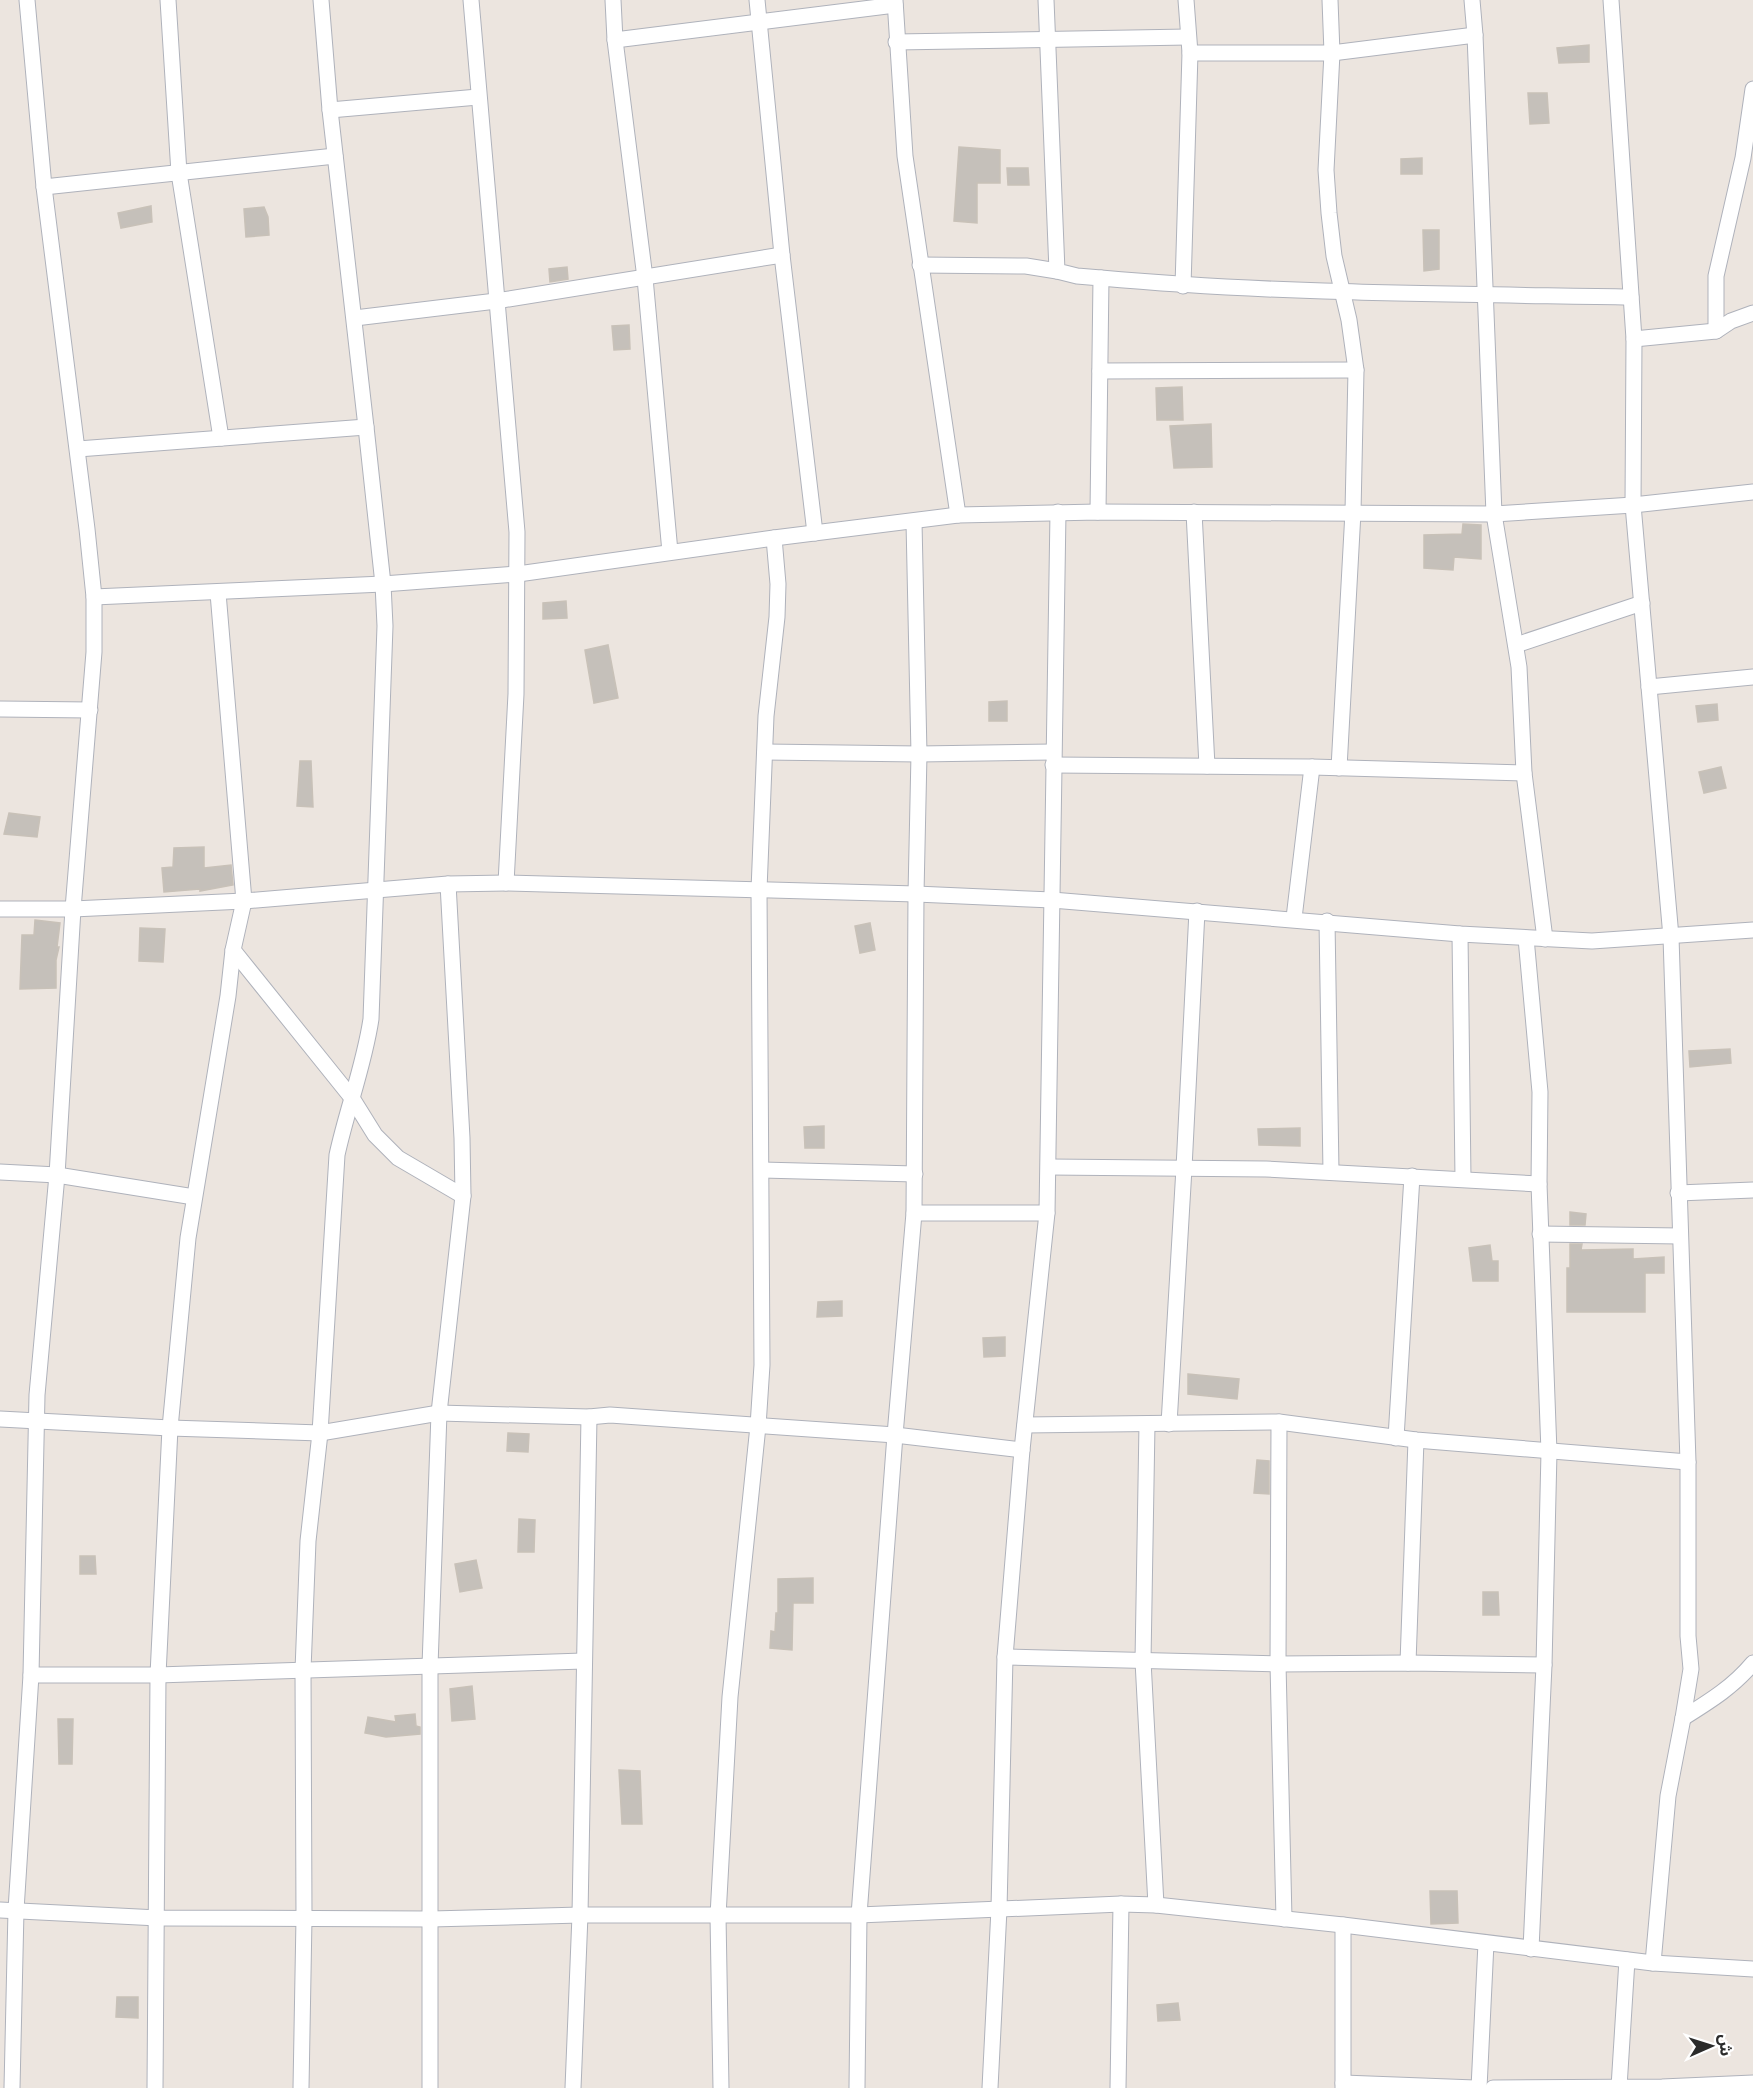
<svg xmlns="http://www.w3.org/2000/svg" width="1753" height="2088" font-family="Mulish,'Noto Sans Arabic',sans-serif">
	<rect width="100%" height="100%" fill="#ece5df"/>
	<!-- building -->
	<g fill="#c5c0ba" stroke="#c8c1b8" stroke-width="1.5">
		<path d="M1589,45V62L1559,63L1557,48Z"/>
		<path d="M1528,93H1547L1549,123L1530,124Z"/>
		<path d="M959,147L1000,150V183H977V223L954,221Z"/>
		<path d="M1422,158V174H1401V159Z"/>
		<path d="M1007,168H1028L1029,185H1008Z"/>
		<path d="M151,206L152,222L121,228L118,213Z"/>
		<path d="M264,207L268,217L269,235L246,237L244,209Z"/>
		<path d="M1423,230H1439V269L1424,271Z"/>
		<path d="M567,267L568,279L550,282L549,269Z"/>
		<path d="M629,325L630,349L614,350L612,326Z"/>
		<path d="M1182,387L1183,420H1157L1156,388Z"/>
		<path d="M1211,424L1212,467L1174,468L1170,426Z"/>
		<path d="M1463,524L1481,525V559L1454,557L1453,570L1424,568V535L1462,534Z"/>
		<path d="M566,601L567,618L543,619V603Z"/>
		<path d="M608,645L618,698L594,703L585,650Z"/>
		<path d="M1007,701V721H989V702Z"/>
		<path d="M1717,704L1718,720L1698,722L1696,706Z"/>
		<path d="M300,761H311L313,807L297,806Z"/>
		<path d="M1721,767L1726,788L1704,793L1699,772Z"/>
		<path d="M9,813L40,817L37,837L4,834Z"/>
		<path d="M204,847V868L231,865L233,885L200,891V889L164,892L162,868L173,867L174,848Z"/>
		<path d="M35,920L60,923L57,947H59L56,960V988L20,989L22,935H34Z"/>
		<path d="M870,923L875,950L860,953L855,926Z"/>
		<path d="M140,928L165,929L163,962L139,961Z"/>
		<path d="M1730,1049L1731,1063L1690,1067L1689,1051Z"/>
		<path d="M824,1126V1148H805L804,1127Z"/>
		<path d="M1300,1128V1146L1259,1145L1258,1129Z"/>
		<path d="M1570,1212L1586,1214L1585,1225H1570Z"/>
		<path d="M1570,1244H1582L1581,1250L1633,1249V1259L1664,1257V1273H1645V1312H1567V1268H1570Z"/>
		<path d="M1490,1245L1492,1261H1498V1281H1473L1469,1248Z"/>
		<path d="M842,1301V1316L817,1317L818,1302Z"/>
		<path d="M1005,1337V1356L984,1357L983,1338Z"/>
		<path d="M1188,1374L1239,1379L1237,1399L1188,1394Z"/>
		<path d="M508,1433L529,1434L528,1452L507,1451Z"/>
		<path d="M1257,1460L1269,1461V1494L1254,1493Z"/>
		<path d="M519,1519L535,1520L534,1552H518Z"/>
		<path d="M80,1556H95L96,1574H80Z"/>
		<path d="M476,1560L482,1588L460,1592L455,1564Z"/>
		<path d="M813,1578V1603H793L792,1650L770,1648L771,1631L775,1632L776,1613H778V1579Z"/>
		<path d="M1483,1592H1498L1499,1615H1483Z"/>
		<path d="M472,1686L475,1719L452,1721L450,1689Z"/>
		<path d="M415,1714L416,1726L420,1727V1734L386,1737L365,1733L368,1717L396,1722L395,1716Z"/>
		<path d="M58,1719H73L72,1764H59Z"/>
		<path d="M619,1770L640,1771L642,1824H622Z"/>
		<path d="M1430,1891H1457L1458,1923L1431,1924Z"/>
		<path d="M117,1997H138V2018L116,2017Z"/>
		<path d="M1178,2003L1180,2020L1158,2021L1157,2005Z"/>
	</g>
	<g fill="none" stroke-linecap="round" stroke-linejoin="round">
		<defs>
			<g id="street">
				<path d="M168,0L179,173L221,438"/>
				<path d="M471,0L517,532L516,694L506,883"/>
				<path d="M613,0L615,40L645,278L670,552"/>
				<path d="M757,0L782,255L815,533"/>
				<path d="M895,0L905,156L958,515"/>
				<path d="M1046,0L1057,271L1077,276L1101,278L1098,512"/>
				<path d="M1330,0L1332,53L1326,170L1329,213L1334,256L1349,320L1356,370L1353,512L1339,768"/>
				<path d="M1472,0L1475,35L1494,514L1519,667L1524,773L1545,939"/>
				<path d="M1611,0L1634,339L1633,505L1671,937L1688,1462V1636L1691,1669L1683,1718L1668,1796L1653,1963"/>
				<path d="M615,40L895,5"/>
				<path d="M896,42L1188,37"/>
				<path d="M1190,53H1332L1475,35"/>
				<path d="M330,110L478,97"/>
				<path d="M44,187L335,156"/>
				<path d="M920,265L1026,266L1057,271"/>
				<path d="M1101,278C1277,294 1454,294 1631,297"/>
				<path d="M1183,286L1190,53L1186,0"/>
				<path d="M355,318L496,301L782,255"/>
				<path d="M1716,331V276L1743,158L1753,89"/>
				<path d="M1634,339L1716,331L1731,321L1753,313"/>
				<path d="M1100,371L1356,370"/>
				<path d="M78,449L366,427"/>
				<path d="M1194,512L1207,766"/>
				<path d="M94,597L383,584L518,574L774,538L958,515L1098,512L1494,514L1633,505L1753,492"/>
				<path d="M1516,645L1642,603"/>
				<path d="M1649,687L1753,677"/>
				<path d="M0,709L90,710"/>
				<path d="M765,752L919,754L1053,752"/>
				<path d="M1053,765L1312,767L1524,773"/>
				<path d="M0,909H73L244,901L448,884L506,883L916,894L1052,900L1460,934L1592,941L1753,930"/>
				<path d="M1294,918L1312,767"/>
				<path d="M1327,921L1331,1172"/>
				<path d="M1460,934L1463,1179"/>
				<path d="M1526,938L1540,1092L1539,1184L1549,1452L1544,1665L1531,1949"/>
				<path d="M233,950L352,1098L375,1135L398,1158L463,1196"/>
				<path d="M1049,1167L1266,1169L1539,1184"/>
				<path d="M762,1170L915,1174"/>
				<path d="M0,1172L57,1175L194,1197"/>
				<path d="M1678,1193L1753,1190"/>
				<path d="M914,1213H1047"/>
				<path d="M1540,1234L1680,1236"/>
				<path d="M0,1419L170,1428L320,1433L439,1413L589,1417L610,1415L895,1435L1022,1450"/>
				<path d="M1279,1422L1278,1664L1284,1919"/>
				<path d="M1147,1424L1143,1661L1156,1905"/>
				<path d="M1169,1424L1184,1168L1197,911"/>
				<path d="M1025,1425L1279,1422L1416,1440L1688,1462"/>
				<path d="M1396,1438L1412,1176"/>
				<path d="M1005,1657L1278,1664L1408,1663L1544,1665"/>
				<path d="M1408,1663L1416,1440"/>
				<path d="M31,1675H158L583,1661"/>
				<path d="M1683,1718C1710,1701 1733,1687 1753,1663"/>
				<path d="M0,1910L158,1918L431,1919L580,1915H859L1121,1904L1156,1905L1343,1925L1653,1963L1753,1969"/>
				<path d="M1343,2083L1475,2088"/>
				<path d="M1619,2087L1627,1960"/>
				<path d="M12,2088L16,1910L31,1675L37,1395L57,1175L73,909L94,652V597L87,529L44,187L27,0"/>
				<path d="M155,2088L158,1675L170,1428L188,1238L228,996L233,950L244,901L218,593"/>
				<path d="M301,2088L304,1918L303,1670L308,1541L320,1433L337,1155C347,1109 364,1066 371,1019L385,626L383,584L366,427L330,110L321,0"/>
				<path d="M430,2088V1666L439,1413L463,1196L462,1138L448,884"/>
				<path d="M573,2088L580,1915L589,1417"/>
				<path d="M721,2088L718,1916L730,1697L758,1426L762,1365L759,890L766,716L777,617L778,584L774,538"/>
				<path d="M857,2088L859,1915L895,1435L914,1213L916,894L919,754L914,522"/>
				<path d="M990,2088L999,1909L1005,1657L1022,1450L1047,1213L1058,512"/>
				<path d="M1118,2088L1121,1904"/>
				<path d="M1343,2088V1925"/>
				<path d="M1479,2088L1486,1943"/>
				<path d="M1493,2088L1662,2087L1753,2083"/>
			</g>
		</defs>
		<!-- street casing -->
		<use href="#street" stroke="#afb2bb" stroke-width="17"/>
		<!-- street -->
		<use href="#street" stroke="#fff" stroke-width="15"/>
	</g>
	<!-- north arrow -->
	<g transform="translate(1711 2046) rotate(87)" stroke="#ffffff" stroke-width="4.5" paint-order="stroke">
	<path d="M0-4.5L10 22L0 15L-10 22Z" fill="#2b2b2b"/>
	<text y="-9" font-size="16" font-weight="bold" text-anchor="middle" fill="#2b2b2b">ش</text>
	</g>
</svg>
